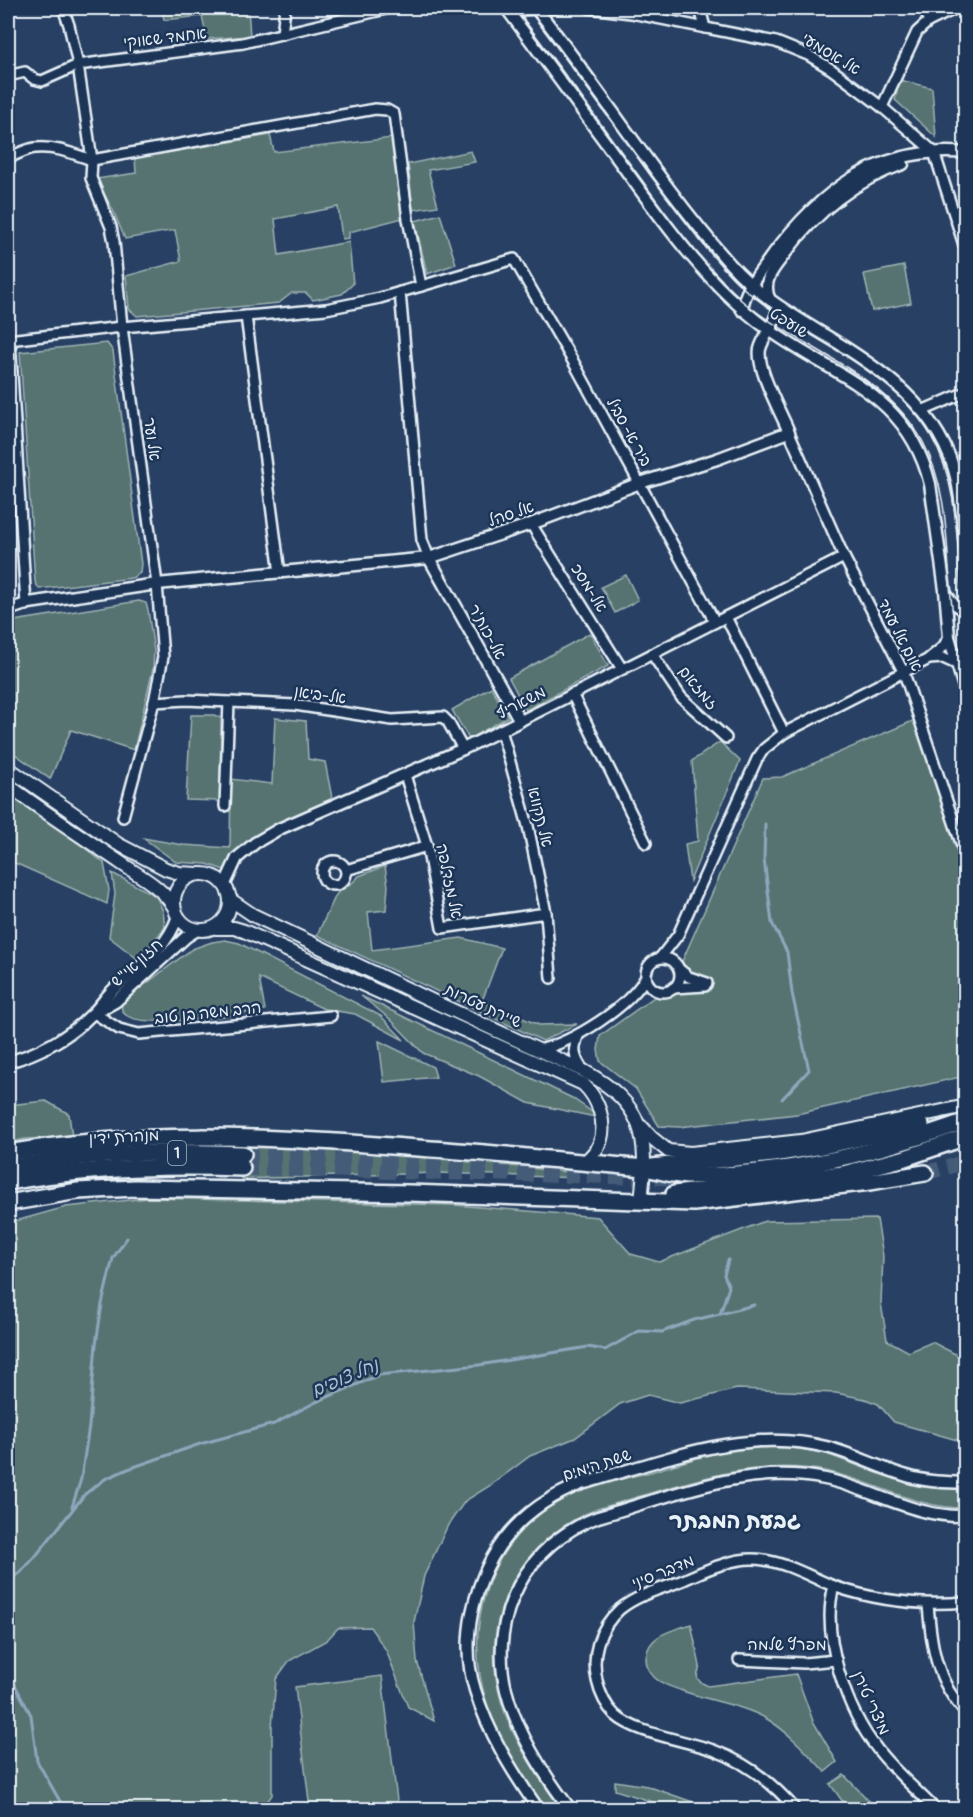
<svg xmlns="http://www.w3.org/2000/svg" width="973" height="1817" font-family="Pangolin,'Playpen Sans Hebrew',sans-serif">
	<rect width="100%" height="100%" fill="#284063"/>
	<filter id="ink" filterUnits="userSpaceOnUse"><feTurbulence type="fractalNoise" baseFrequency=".0167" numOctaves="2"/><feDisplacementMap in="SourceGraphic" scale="12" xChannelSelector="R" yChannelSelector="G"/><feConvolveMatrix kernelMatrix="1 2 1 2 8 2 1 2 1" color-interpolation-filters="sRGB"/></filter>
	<g filter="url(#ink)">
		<!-- green -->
		<g fill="#567371" stroke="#9fb2b4" stroke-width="1.5">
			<path d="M162,8H248L250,36L207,39L202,16L164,20Z"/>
			<path d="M900,80L932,88L936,137L895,100Z"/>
			<path d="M270,135L274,152L392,138L403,218L349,232V238L342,239L338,207L275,219L279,255L349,242L353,284L342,294L313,300L306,293H292L279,303L137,316L129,309L126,276L181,261L175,230L125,239L113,210L96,179L136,173L135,158Z"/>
			<path d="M471,151L475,162L428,170L438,206L413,210L408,164Z"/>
			<path d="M440,214L456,264L427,274L415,221Z"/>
			<path d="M904,266L911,303L872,311L864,274Z"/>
			<path d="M107,343L113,351L141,564L140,573L132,578L39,589L35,582L20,352Z"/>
			<path d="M626,575L638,600L615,613L601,587Z"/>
			<path d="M139,601L146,603L148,610L154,651L153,669L134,750L71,730L50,779L8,749V622Z"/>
			<path d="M590,633L608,666L526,710L509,678Z"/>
			<path d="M491,687L508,717L469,739L452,710Z"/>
			<path d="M191,715H214L221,718L220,801L186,800Z"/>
			<path d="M275,718L306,721L308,759L325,762L333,803L250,843L224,870L207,864L176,862L143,838L183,845L230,848L231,779L272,784Z"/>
			<path d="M915,720L965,875V1076L797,1114L679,1127L659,1126L636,1089L600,1061L598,1050L600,1036L672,984L763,778L782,777Z"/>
			<path d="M720,742L740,761L690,881L685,844L698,841L692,761Z"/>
			<path d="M8,788L104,863L109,890L107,904L8,860Z"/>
			<path d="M385,866L388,886L386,910L368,912L372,950L461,938L502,948L482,1001L539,1025L577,1024L543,1041L317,935L336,895L343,887L349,886L359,876Z"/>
			<path d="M112,873L156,896L163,911L165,927L139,960L109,937L115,894Z"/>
			<path d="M225,940L239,943L381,1016L404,1040L355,1014L324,1009L259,978L265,1010C239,1014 145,1030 126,1015C121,1012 121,1007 122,1002L192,949L212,942Z"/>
			<path d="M361,996L572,1098L592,1112L595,1117L528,1103L479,1076L423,1053L390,1019Z"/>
			<path d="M379,1041L433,1067L436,1077L384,1082Z"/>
			<path d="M46,1101L69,1114L72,1137L25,1139L8,1143V1105Z"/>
			<path d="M246,1145C357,1150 468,1161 578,1173V1178L437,1173L242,1179Z"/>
			<path d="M148,1198L455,1205L598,1217L631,1254L659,1262L765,1221L877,1219L883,1256L881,1303L887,1340L909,1352L932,1342L965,1359V1440H957L894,1422L878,1404L865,1399L836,1393L737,1389L680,1403L648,1395L620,1404L575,1438L530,1456L491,1485L465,1501L448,1525L424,1576L414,1622L417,1661L434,1721L408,1707L386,1650L370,1627L338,1628L327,1640L289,1661L276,1679L272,1727V1795L262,1809H8V1223L66,1207Z"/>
			<path d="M766,1447L795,1448L827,1454L885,1476L923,1487L965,1490V1508C913,1508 877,1482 829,1472C750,1455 672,1488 597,1509C521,1538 480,1614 499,1693C509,1735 536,1774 561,1809H547C497,1744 460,1674 486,1591C497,1556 520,1526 551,1506C581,1487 620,1480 654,1471C678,1464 701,1456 725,1451C738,1449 752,1448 766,1447Z"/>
			<path d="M691,1624L700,1666L697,1677L700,1682L708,1686L796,1674L813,1721L837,1762L825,1772C807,1753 790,1733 767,1719C741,1704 708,1701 680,1690C671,1687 661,1684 655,1678C649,1673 646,1666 646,1658C647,1635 673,1630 691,1624Z"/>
			<path d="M382,1676L398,1809H310L295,1687Z"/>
			<path d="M844,1775L877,1809H848L830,1784Z"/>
			<path d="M615,1781L647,1786L713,1809H666L653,1802L615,1790Z"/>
		</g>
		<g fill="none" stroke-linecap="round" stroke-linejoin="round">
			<!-- stream -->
			<g stroke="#8fa7bd" stroke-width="3">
				<path d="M765,824L764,859L772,923L787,952L792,993L809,1070L782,1099"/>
				<path d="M720,1314L754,1305"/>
				<path d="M72,1507L81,1479L89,1426L96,1344L102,1304L113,1258L127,1238"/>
				<path d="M8,1581L20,1573L35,1557L85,1494L105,1479L128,1469L200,1444L274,1424L316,1402L379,1375L479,1365L588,1347L605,1350L639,1331L662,1332L694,1320L720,1314L729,1287L724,1275L728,1260"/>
				<path d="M8,1672L31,1715L37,1761L65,1810"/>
			</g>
			<!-- trunk-tunnel -->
			<g stroke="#455b79" stroke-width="15" stroke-dasharray="15 8" stroke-linecap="butt">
				<path d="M921,1125L966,1113"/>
				<path d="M243,1154L351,1159L501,1160"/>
				<path d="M850,1162L897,1153"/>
				<path d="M242,1168L680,1178"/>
				<path d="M925,1173L966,1162"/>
			</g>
			<defs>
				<g id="minor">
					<path d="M63,8L69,25L78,65L92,160L91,178L111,227L114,242L122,327L157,584L163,657L154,702L123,817"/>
					<path d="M511,8L521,10L555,8"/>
					<path d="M589,8L631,13L776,42L808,55L831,69L882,107L934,152L966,251"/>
					<path d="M700,8L705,28"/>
					<path d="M927,8L928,22"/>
					<path d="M282,34L285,8"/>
					<path d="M8,76L25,72L34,79L42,81L78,65L243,43L390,8H402"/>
					<path d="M882,107L917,32L928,22L957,8"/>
					<path d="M8,158C16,155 26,149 35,148C55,146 74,154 92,160L375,109L387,110L394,114L408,219L421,286"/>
					<path d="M400,292L422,540L429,558"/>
					<path d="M246,316L280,573"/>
					<path d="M8,340L122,327L326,309L380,298L514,259L574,363L715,622"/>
					<path d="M10,340L26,605"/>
					<path d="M922,411L966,392"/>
					<path d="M789,432L844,557L904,673L966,858"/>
					<path d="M531,524L622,669"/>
					<path d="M946,593L953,603L966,612"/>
					<path d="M726,617L784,733"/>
					<path d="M652,654L681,697L726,738"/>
					<path d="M929,659L943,658L956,664"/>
					<path d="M572,694L646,843"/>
					<path d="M154,702L186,700L295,705L392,720L443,717L448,722L463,749"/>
					<path d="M520,721L844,557"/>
					<path d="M501,730L528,826L546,913L551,978"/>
					<path d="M405,775L427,846L442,928L546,913"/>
					<path d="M225,806L229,702"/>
					<circle cx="334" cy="873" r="12"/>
					<path d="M346,870L427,846"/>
					<path d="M660,958L678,935L757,759L764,749L784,733L927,660L943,647L949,637"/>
					<circle cx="663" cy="975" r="17"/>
					<path d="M679,969L689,977L707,983"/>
					<path d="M673,988L705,986"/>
					<path d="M94,1013L119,1029L139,1034L331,1016"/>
					<path d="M579,1034C572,1049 574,1057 583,1070"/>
					<path d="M539,1050C573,1042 628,1008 646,977"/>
					<path d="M834,1586C820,1636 847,1711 878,1750C895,1772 917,1790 936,1810"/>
					<path d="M928,1604C931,1645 936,1682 966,1713"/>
					<path d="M739,1660L804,1663L836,1660"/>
					<path d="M796,1810C773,1783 746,1762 713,1750C685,1740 636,1734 615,1715C597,1697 591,1666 598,1643C602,1630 610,1618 620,1609C637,1595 661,1589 681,1581C695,1575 709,1568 724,1564C736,1560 751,1558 764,1560C790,1564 812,1578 836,1587C878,1601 922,1606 966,1602"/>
				</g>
				<g id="tertiary">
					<path d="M506,8C545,60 583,112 622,165C664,223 707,284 765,327C833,377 907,391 930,484L945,590L949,637L966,694"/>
					<path d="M536,8C602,92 659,183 730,264C756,293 787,312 820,332C879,367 941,408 957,481C962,504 963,529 966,553"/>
					<path d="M770,300C761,282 773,269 784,255C815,213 853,181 903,164"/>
					<path d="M742,310C744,290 759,274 770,258C820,191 877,145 966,153"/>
					<path d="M8,610L29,603L157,584L429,558L531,524L640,483L717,459L789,432C781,413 756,368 760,349C764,334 777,323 778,307"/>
					<path d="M225,884L237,858L255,843L279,829L463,749L520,721L429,558"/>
					<path d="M97,1012L115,1002L186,937L197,930"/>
					<path d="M8,1062C37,1054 70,1037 91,1015C100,1007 106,996 115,988C140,966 167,949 178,916"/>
					<path d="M539,1810C513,1773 488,1733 475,1690C467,1665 467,1638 472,1613C485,1550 521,1507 581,1484C660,1462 744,1426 826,1447C854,1454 879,1468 907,1476C926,1482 946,1482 966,1483"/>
					<path d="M571,1810C544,1775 517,1733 506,1690C488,1616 527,1543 598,1517C672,1496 747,1463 825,1479C873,1489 914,1518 966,1516"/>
				</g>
				<g id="secondary">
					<path d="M8,768L118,844L166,869L179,873L198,874"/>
					<path d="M8,785C44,812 81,836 118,861C139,876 160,885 174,907"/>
					<circle cx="202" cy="902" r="28"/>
					<path d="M231,900L253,915L441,1005L584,1071C644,1104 649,1136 641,1200"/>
					<path d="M216,928H234L244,931L583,1084C598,1098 608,1124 599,1145C596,1152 589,1158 584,1163"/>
					<path d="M642,1127L652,1138L668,1151L691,1153L801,1141L966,1106"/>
				</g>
				<g id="trunk">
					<path d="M8,1153C135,1130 262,1136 391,1146C429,1149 468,1151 507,1155C552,1160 598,1163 643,1168C661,1170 676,1177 695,1176C789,1174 877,1153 966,1121"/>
					<path d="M652,1167L773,1154L828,1145L921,1125"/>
					<path d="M8,1168C84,1153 164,1150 243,1154"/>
					<path d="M8,1182C84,1168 164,1165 242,1168"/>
					<path d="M674,1194L843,1174L902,1159L966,1137"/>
					<path d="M8,1203L78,1191L135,1188L409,1193L694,1203L870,1182L925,1173"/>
				</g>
			</defs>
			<!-- minor casing -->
			<use href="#minor" stroke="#e8f1f8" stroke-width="14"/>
			<!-- tertiary casing -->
			<use href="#tertiary" stroke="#e8f1f8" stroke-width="15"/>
			<!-- secondary casing -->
			<use href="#secondary" stroke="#e8f1f8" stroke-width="16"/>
			<!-- trunk casing -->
			<use href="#trunk" stroke="#e8f1f8" stroke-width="20"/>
			<!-- minor -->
			<use href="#minor" stroke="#1d3557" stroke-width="9"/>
			<!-- tertiary -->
			<use href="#tertiary" stroke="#1d3557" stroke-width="10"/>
			<!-- secondary -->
			<use href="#secondary" stroke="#1d3557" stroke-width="12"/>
			<!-- trunk -->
			<use href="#trunk" stroke="#1d3557" stroke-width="15"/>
			<!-- tram -->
			<g stroke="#e8f1f8" stroke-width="1.5">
				<path d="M515,8C558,64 599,122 641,179C668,216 699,261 732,292C791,347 883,368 923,442C954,500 944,567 955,629C957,644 961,658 966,673"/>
				<path d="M527,8C570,63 610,120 651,176C677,210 709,256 740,285C800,340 889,362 931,436C965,495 954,566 966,631"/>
			</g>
		</g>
	</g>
	<g text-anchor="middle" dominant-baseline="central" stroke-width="5" stroke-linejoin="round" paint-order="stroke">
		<!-- shield labels -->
		<rect fill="#1d3557" stroke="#abb9c8" stroke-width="1.5" x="168" y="1141" width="18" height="24" rx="4.5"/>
		<g font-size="15" font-weight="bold" fill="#e8f1f8">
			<text x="177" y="1153">1</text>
		</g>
		<!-- street labels -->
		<g font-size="16" fill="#e8f1f8" stroke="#1d3557">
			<text transform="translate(165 38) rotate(-7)">אחמד שאוקי</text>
			<text transform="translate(831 54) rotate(31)">אל אסמעי</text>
			<text transform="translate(789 323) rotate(32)">שועפט</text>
			<text transform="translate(629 432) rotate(61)">ביר א- סביל</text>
			<text transform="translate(152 439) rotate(82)">אל וער</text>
			<text transform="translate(511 514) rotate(-19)">אל סהל</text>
			<text transform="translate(589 588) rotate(58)">אל-מסכ</text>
			<text transform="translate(487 632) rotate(61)">אל-כות'ר</text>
			<text transform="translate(900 635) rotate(63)">אום אל עמד</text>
			<text transform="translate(698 688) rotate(50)">זמזאם</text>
			<text transform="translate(320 695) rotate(8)">אל-ביאן</text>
			<text transform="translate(521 703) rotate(-27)">משאריף</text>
			<text transform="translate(540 817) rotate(76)">אל תקווא</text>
			<text transform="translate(449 881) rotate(78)">אל מזדלפה</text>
			<text transform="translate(137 963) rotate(-42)">חזון אי"ש</text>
			<text transform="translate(483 1006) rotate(25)">שיירת עטרות</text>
			<text transform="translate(208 1013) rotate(-6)">הרב משה בן טוב</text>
			<text transform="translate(124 1137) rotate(-3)">מנהרת ידין</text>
			<text transform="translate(597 1465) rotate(-18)">ששת הימים</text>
			<text transform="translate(663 1572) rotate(-22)">מדבר סיני</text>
			<text x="787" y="1645">מפרץ שלמה</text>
			<text transform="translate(871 1703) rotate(65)">מיצרי טירן</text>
		</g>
		<!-- water labels -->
		<g font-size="18" font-style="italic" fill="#adc0d1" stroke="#1d3557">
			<text transform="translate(345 1378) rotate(-23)">נחל צופים</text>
		</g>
		<!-- district labels -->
		<g font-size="22" font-weight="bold" fill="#e8f1f8" stroke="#1d3557">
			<text x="735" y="1521">גבעת המבתר</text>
		</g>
	</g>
	<!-- margin -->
	<rect width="973" height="1817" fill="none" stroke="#1d3557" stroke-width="30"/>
	<rect x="15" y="15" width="943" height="1787" fill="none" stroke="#e8f1f8" stroke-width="2" filter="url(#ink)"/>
</svg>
